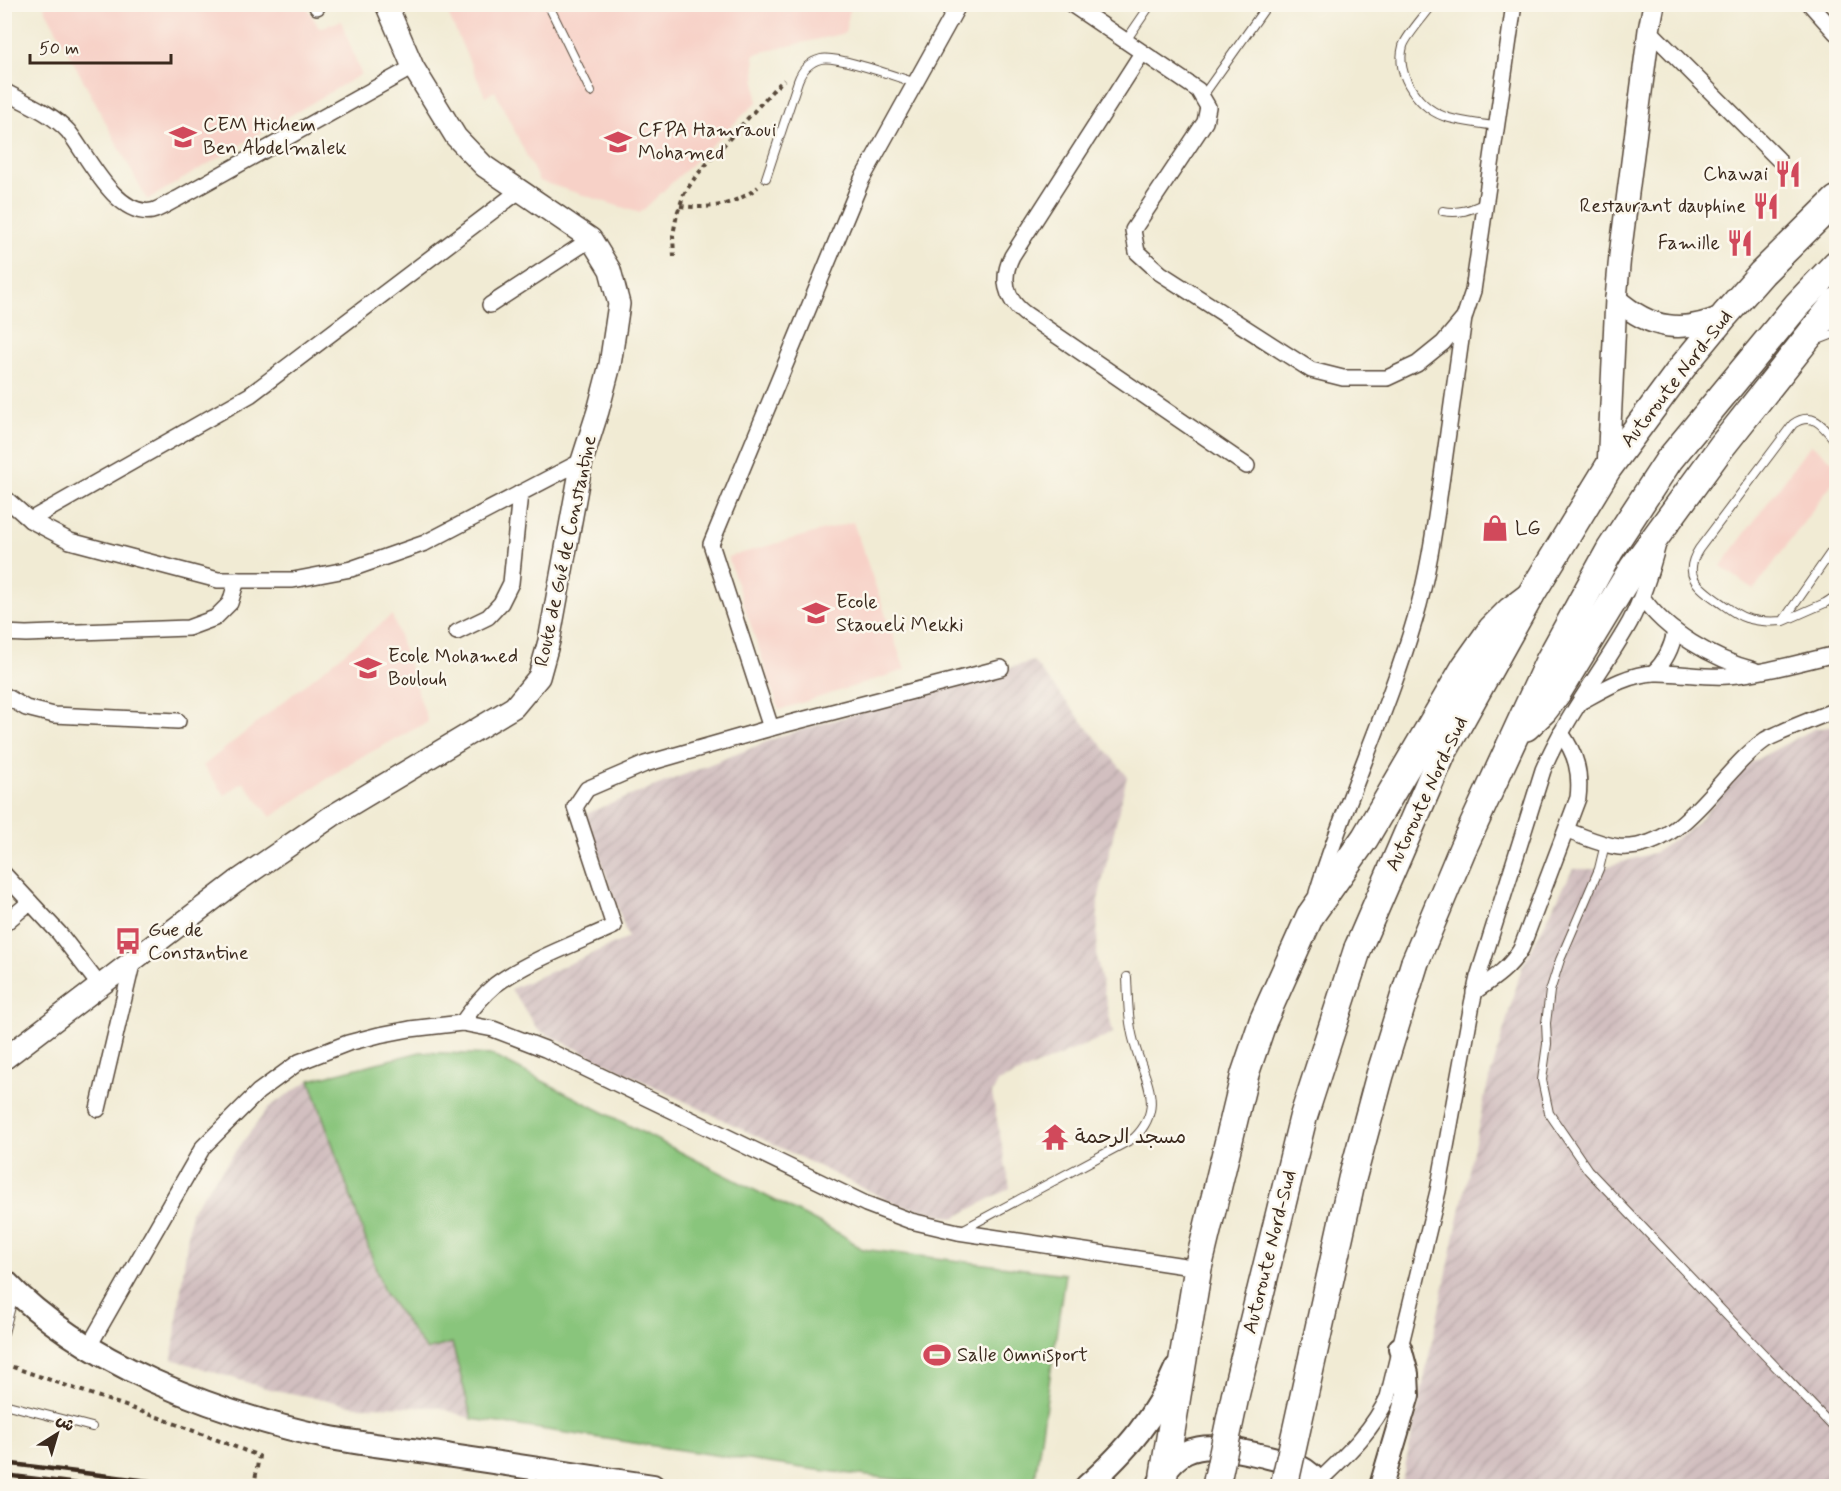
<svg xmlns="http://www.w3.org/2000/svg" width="1841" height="1491" font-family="Mynerve,'Playpen Sans Arabic',sans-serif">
	<defs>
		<pattern id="industrial-furrows" width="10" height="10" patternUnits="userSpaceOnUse" patternTransform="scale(1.5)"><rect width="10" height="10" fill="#d2bfc0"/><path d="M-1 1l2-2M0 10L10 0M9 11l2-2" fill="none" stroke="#b5a4a5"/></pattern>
	</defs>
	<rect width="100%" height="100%" fill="#fbf7ec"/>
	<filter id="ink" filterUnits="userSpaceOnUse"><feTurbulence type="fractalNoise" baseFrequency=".0167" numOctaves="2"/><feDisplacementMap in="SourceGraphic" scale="12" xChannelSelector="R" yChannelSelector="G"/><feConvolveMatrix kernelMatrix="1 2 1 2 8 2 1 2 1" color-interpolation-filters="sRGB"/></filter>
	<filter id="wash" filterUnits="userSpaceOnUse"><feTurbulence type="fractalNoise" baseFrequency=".008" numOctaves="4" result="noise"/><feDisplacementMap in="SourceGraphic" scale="24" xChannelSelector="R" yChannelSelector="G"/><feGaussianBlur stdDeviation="1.35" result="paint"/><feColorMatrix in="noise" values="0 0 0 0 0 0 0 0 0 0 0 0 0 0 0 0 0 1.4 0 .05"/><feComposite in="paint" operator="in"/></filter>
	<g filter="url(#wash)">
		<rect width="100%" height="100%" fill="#f1ebd4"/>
		<!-- built -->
		<g fill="#f7d1c7">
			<path d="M43,5H306L319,28L341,21L361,74L147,200Z"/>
			<path d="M444,5H851L845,33L754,54L757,102L640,213L539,181L495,91L485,96Z"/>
			<path d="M1811,444L1836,464V478L1754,590L1721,566Z"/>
			<path d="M853,522L905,670L779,710L728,557Z"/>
			<path d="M392,615L428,722L352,762L271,817L243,782L225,795L203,766Z"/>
		</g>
		<!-- industrial -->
		<g fill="url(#industrial-furrows)">
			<path d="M1033,661L1127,776L1098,900L1097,960L1113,1033L998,1082L992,1094L1010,1188L954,1218L896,1204L538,1030L511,989L628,938L585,814L784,735Z"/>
			<path d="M1836,726V1486H1401L1486,1091L1522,967L1573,869H1599L1656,852L1695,825L1748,764L1814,729Z"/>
			<path d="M310,1080L384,1292L452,1343L472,1419L438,1407L356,1406L265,1388L172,1359L191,1211L269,1107Z"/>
		</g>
		<!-- green -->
		<path fill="#89c57b" stroke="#62784c" stroke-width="1.5" d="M420,1052L492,1055L842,1235L862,1249L1065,1274L1034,1486H950L802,1468L472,1419L452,1343L426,1350L384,1292L310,1080Z"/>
	</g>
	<g filter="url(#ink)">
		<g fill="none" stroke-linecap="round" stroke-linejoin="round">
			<defs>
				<g id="lane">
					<path d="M548,4L591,92"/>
					<path d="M1433,4C1426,14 1406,36 1403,46C1395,76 1420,110 1449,118C1464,122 1480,124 1496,126"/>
					<path d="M1125,42L1151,4"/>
					<path d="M1202,97L1268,4"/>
					<path d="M766,178L798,81C802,70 809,62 821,59C837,55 897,77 916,83"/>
					<path d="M1443,211C1459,214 1470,210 1485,203"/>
					<path d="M1818,340L1836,333"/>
					<path d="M1836,442C1824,427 1813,410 1793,424L1699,549C1682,575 1697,586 1718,601C1727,607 1736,615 1746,618C1759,622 1770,622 1783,621L1836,545"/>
					<path d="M1784,621L1825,603L1836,596"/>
					<path d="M1605,844L1599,869L1560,960L1550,991L1546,1023L1547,1044L1542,1080L1549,1113L1588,1170L1836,1430"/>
					<path d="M962,1230L1134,1138C1167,1106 1143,1078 1134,1042C1128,1021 1128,999 1127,977"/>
					<path d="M4,1333L14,1295"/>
					<path d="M4,1404L92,1427"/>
				</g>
				<g id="street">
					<path d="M316,4L317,7"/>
					<path d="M1071,4L1198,90L1208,107L1205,122L1133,230L1137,252L1160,273L1311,370L1343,378H1387L1417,364L1443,343L1464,318L1473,291L1514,4"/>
					<path d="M1810,4L1836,33"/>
					<path d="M1649,30L1778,159"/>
					<path d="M1142,53L1012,256C1001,278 1005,298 1024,313L1247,466"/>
					<path d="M4,91C25,103 52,113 68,131C87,154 115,217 152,211C160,209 170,202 177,199L413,67"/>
					<path d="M490,305L591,239"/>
					<path d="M4,497L30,520L70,541L218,580H293L351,569L425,543L582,461"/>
					<path d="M30,520L250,395L519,191"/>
					<path d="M1642,597C1666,632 1713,659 1754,670"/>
					<path d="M457,632L488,617L501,603L511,583L520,493"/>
					<path d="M4,633L26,634L188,628L215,618L230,603L237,580"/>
					<path d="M1653,673C1666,661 1672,648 1675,631"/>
					<path d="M4,695L26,708L54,715L178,721"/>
					<path d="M1582,701C1604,689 1628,674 1654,673C1679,672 1703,678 1728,676C1764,673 1801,662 1836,654"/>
					<path d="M771,728L711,544L862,179L959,4"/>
					<path d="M1567,831C1583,836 1601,845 1619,847C1683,852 1718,773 1765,740C1770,737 1776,735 1782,732C1800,724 1818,717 1836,710"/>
					<path d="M4,874L59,933L100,986"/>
					<path d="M1317,893C1345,800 1388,712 1415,619C1429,572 1435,524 1442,476C1449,423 1457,371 1464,318"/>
					<path d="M4,924L30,902"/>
					<path d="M1474,992C1493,979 1509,969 1521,949L1578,798C1581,772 1576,754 1561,733"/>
					<path d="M462,1023C471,1010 482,996 495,985C527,961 577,943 614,926L575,807L587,789L645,764L771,728L1001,668"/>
					<path d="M98,1109L133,960"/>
					<path d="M89,1346L203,1147L258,1092L299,1062L348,1043L379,1035L410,1029L462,1023L493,1029L545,1049L866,1204L911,1221L958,1232L1198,1268"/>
					<path d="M1318,1482C1345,1456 1372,1432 1388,1397L1438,1191L1472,1004L1478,977L1543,770C1565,717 1602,672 1630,622C1643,597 1651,571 1658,544"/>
				</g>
				<g id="secondary">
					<path d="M1616,299C1651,330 1683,334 1725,315"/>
					<path d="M1608,468L1616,299L1620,255L1649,30L1654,4"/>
					<path d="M4,1059L236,882L332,816L514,707L539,677L549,641L582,461L598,411L610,365L619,304L610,270L591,239L484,166L456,137L413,67L386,4"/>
				</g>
				<g id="primary">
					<path d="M4,1280C84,1364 215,1413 326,1437C367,1445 410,1449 452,1456C519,1466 586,1476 653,1486"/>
					<path d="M1087,1486C1127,1450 1155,1418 1176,1368"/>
					<path d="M1158,1486C1178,1435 1218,1446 1260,1455C1284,1461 1307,1464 1320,1486"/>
					<path d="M1381,1486L1408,1395L1407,1374L1400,1348"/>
				</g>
				<g id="highway">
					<path d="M1526,727L1544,710L1557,693L1633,568L1722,446L1836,302"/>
					<path d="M1358,948L1442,754L1530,596L1608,468L1684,365L1725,315L1762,273L1836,200"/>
					<path d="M1415,962L1462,850L1549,661L1610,550L1669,460L1797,305L1836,264"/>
					<path d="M1164,1474L1198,1268L1245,1074L1263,1021L1310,916L1365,838L1465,667L1492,629L1510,611L1530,596"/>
				</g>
			</defs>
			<!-- lane casing -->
			<use href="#lane" stroke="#564739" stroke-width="10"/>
			<!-- street casing -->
			<use href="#street" stroke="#564739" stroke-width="18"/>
			<!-- secondary casing -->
			<use href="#secondary" stroke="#564739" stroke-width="24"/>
			<!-- primary casing -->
			<use href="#primary" stroke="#564739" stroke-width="26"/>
			<!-- highway casing -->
			<use href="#highway" stroke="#564739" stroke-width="30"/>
			<!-- path -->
			<g stroke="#564739" stroke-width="4" stroke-dasharray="4.5 4.5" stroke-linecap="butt">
				<path d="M680,206C709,209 734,206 758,187"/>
				<path d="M674,257L673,235L677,214L684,194L696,176L774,89L784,80"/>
				<path d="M4,1364L160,1418L259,1456L254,1486"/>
			</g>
			<!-- lane -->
			<use href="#lane" stroke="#fff" stroke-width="8"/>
			<!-- street -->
			<use href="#street" stroke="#fff" stroke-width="15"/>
			<!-- secondary -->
			<use href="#secondary" stroke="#fff" stroke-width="21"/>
			<!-- primary -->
			<use href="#primary" stroke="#fff" stroke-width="22"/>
			<!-- highway -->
			<use href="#highway" stroke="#fff" stroke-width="27"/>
			<!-- rail -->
			<g stroke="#3b2a1e" stroke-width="4.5">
				<path d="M4,1463L189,1486"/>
				<path d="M4,1475L95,1486"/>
			</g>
			<defs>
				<g id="highway-bridge">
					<path d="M1216,1486L1236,1392L1303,1118L1358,948"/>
					<path d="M1284,1486L1352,1179L1380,1075L1415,962"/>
				</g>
			</defs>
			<!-- highway-bridge casing -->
			<use href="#highway-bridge" stroke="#564739" stroke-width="30" stroke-linecap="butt"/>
			<!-- highway-bridge -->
			<use href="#highway-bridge" stroke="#fff" stroke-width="27"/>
		</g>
	</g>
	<!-- icons -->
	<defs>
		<symbol id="school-bare" viewBox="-9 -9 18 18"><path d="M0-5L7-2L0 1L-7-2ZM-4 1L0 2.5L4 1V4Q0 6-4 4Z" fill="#d1495b" stroke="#fbf7ec" stroke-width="2.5" paint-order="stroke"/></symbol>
		<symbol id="university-bare" viewBox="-9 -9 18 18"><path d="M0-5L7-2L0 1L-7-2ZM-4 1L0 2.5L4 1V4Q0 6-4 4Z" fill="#d1495b" stroke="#fbf7ec" stroke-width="2.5" paint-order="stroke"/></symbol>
		<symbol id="restaurant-bare" viewBox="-9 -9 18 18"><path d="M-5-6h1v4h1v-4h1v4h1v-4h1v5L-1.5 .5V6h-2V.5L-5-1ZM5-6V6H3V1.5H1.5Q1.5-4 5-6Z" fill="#d1495b" stroke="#fbf7ec" stroke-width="2.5" paint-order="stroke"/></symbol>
		<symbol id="shop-bare" viewBox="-9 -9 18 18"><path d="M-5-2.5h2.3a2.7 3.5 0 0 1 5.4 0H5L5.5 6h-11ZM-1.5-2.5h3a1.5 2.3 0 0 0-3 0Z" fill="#d1495b" stroke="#fbf7ec" stroke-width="2.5" paint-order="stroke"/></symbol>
		<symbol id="bus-bare" viewBox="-9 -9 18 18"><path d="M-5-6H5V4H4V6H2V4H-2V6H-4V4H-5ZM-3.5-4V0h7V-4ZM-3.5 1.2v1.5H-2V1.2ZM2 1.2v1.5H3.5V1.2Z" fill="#d1495b" stroke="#fbf7ec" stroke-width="2.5" paint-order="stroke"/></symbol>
		<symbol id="temple-bare" viewBox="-9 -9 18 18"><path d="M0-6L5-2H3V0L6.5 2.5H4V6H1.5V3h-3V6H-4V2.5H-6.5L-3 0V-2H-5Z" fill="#d1495b" stroke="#fbf7ec" stroke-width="2.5" paint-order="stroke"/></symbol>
		<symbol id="stadium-bare" viewBox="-9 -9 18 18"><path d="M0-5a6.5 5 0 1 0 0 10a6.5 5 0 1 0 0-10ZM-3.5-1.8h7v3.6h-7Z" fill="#d1495b" stroke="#fbf7ec" stroke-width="2.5" paint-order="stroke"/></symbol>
	</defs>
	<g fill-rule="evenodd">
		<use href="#school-bare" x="164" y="118" width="38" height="38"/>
		<use href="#university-bare" x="599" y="123" width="38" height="38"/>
		<use href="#restaurant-bare" x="1769" y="155" width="38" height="38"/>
		<use href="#restaurant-bare" x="1747" y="187" width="38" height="38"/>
		<use href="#restaurant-bare" x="1721" y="224" width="38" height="38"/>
		<use href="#shop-bare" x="1476" y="509" width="38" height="38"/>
		<use href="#school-bare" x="797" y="594" width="38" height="38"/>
		<use href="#school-bare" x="349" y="649" width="38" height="38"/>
		<use href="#bus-bare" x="109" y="922" width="38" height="38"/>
		<use href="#temple-bare" x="1036" y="1118" width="38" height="38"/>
		<use href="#stadium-bare" x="918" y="1336" width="38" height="38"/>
	</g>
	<g text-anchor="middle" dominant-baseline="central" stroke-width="5" stroke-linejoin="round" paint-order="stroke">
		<!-- poi labels -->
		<g font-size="20" fill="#3b2a1e" stroke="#fbf7ec" text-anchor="start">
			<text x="203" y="125">CEM Hichem<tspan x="203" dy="23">Ben Abdelmalek</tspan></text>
			<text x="638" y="130">CFPA Hamraoui<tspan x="638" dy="23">Mohamed</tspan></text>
			<text x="1768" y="174" text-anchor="end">Chawai</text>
			<text x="1746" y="206" text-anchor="end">Restaurant dauphine</text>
			<text x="1720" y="243" text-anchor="end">Famille</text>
			<text x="1515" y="528">LG</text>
			<text x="836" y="602">Ecole<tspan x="836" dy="23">Staoueli Mekki</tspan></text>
			<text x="388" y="656">Ecole Mohamed<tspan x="388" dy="23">Boulouh</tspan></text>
			<text x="148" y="930">Gue de<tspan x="148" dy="23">Constantine</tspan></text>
			<text x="1075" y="1137">مسجد الرحمة</text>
			<text x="957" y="1355">Salle Omnisport</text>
		</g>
		<!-- street labels -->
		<g font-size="20" fill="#3b2a1e" stroke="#fbf7ec">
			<text transform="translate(1677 379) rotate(-52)">Autoroute Nord-Sud</text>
			<text transform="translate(566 551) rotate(-78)">Route de Gué de Constantine</text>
			<text transform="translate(1427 794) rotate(-65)">Autoroute Nord-Sud</text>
			<text transform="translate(1270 1252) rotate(-76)">Autoroute Nord-Sud</text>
		</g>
	</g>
	<!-- margin -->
	<rect width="1841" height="1491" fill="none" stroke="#fbf7ec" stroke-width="24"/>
	<!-- north arrow -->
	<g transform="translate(57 1434) rotate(37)" stroke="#fbf7ec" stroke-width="4.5" paint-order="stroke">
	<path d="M0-4.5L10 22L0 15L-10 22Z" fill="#3b2a1e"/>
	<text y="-9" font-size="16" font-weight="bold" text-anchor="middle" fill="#3b2a1e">ش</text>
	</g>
	<!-- scale -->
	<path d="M30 54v9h141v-9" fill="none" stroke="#3b2a1e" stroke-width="3"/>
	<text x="39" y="54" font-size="18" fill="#3b2a1e" stroke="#fbf7ec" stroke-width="4.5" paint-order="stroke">50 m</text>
</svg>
